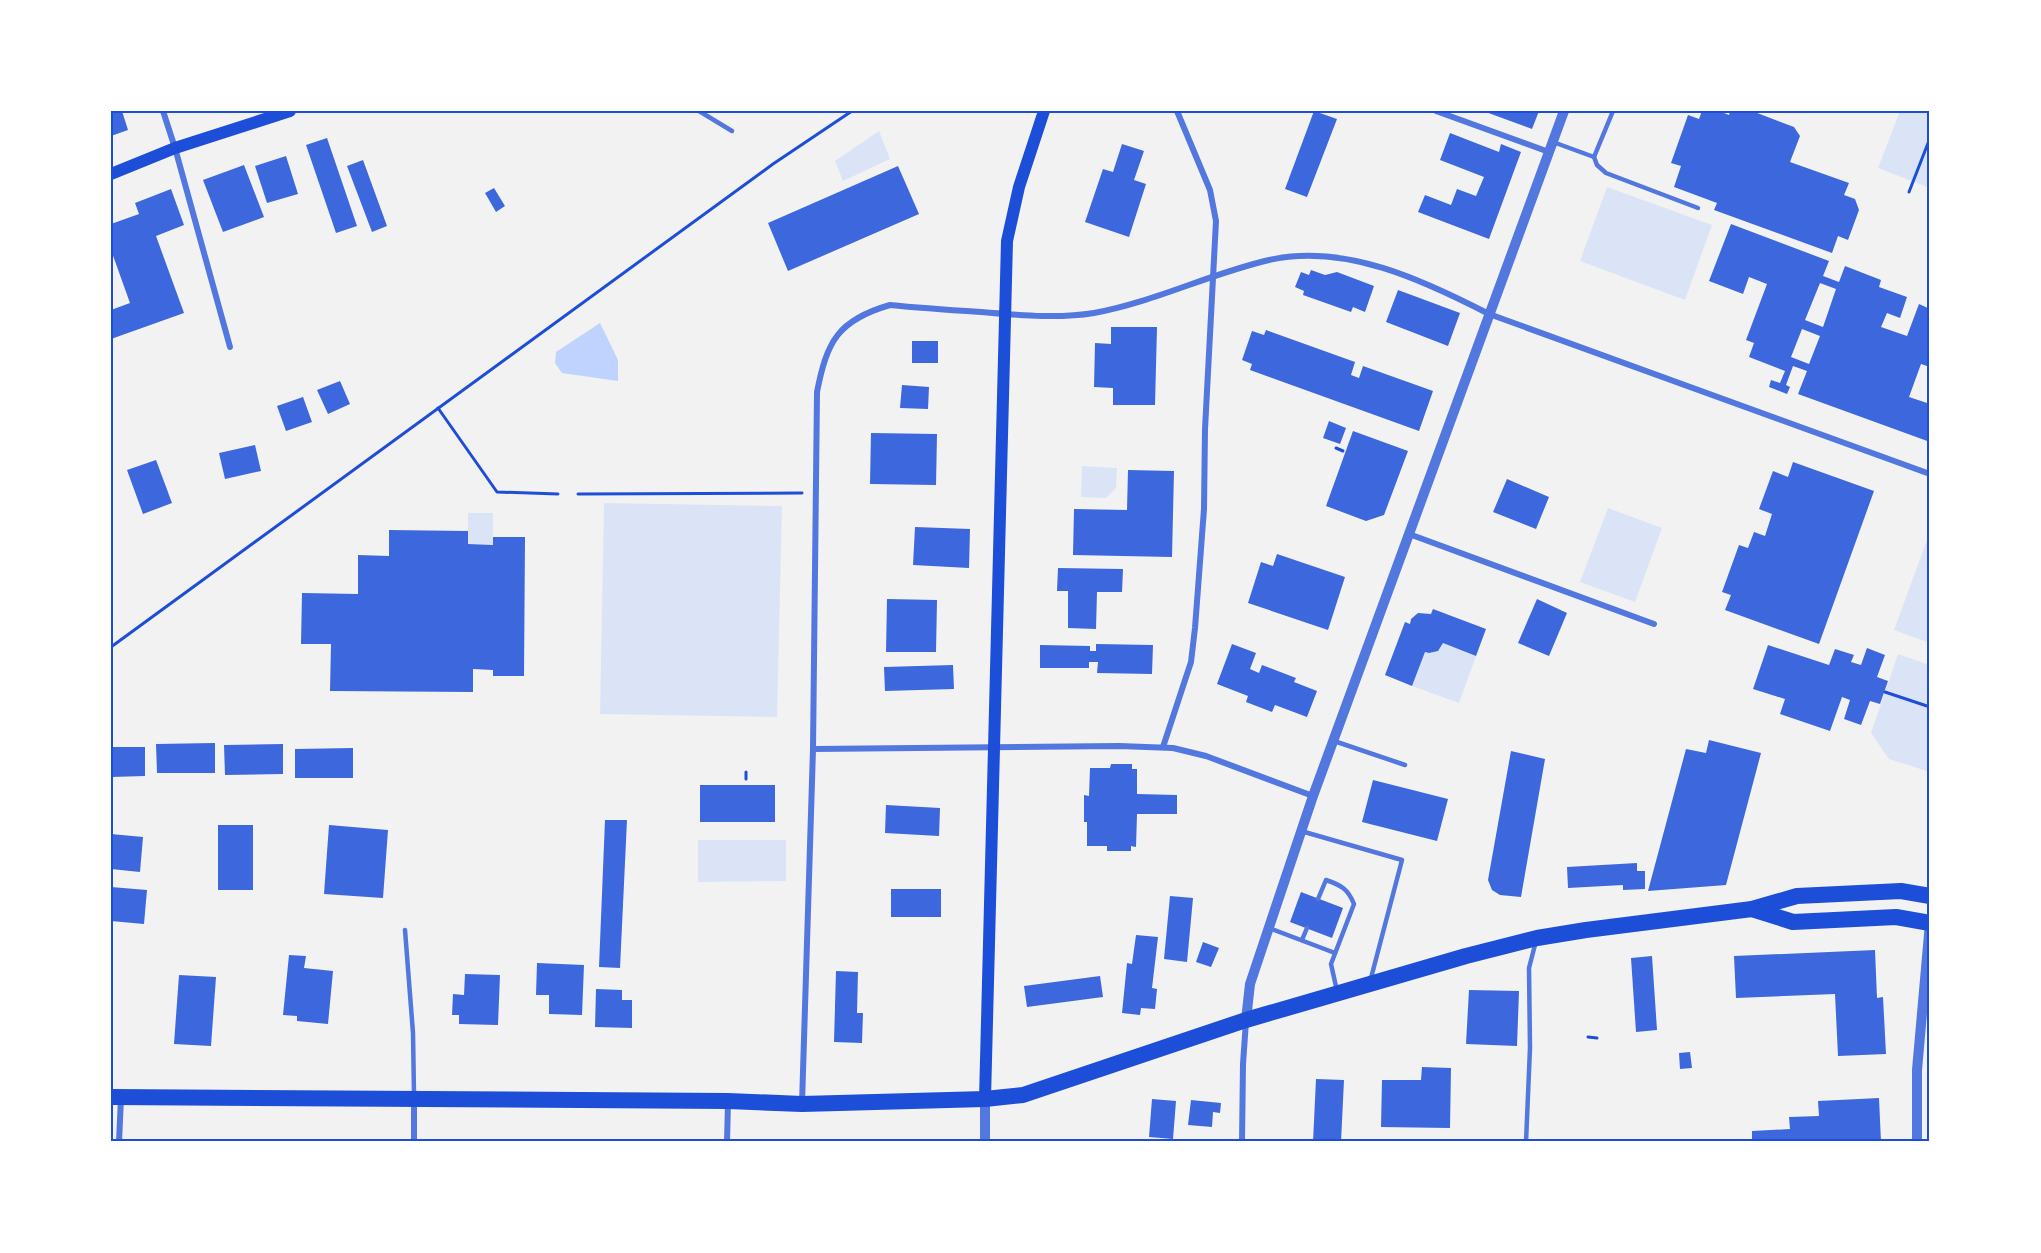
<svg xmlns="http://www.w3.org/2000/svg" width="2041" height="1253" font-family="'Asap Condensed',sans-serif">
	<rect width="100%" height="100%" fill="#f2f2f2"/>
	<!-- green -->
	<g fill="#dbe4f7">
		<path d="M1900,111H1930V188L1878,168Z"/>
		<path d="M879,131L890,159L843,181L835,161Z"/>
		<path d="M1607,187L1712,225L1685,300L1580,261Z"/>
		<path d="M1082,466L1117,468L1116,488L1106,498L1081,497Z"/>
		<path d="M604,503L782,506L777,717L600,714Z"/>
		<path d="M1608,508L1662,528L1635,602L1580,582Z"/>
		<path d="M468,513H493V545L468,544Z"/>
		<path d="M1930,532V643L1894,630Z"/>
		<path d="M1443,643L1476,656L1459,703L1412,686L1425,652L1429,653L1437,651Z"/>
		<path d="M1898,654L1930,665V772L1889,759L1871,733Z"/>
		<path d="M698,840H786V881L698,882Z"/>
	</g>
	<!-- water -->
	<path fill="#bfd3fe" d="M600,323L618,360V381L562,373L555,363L556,352Z"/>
	<!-- building -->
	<g fill="#3d67dc" fill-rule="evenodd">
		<path d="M118,111H122L128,130L111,136V114Z"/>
		<path d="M1314,111L1337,119L1307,197L1285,189Z"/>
		<path d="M1483,111H1539L1532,129Z"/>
		<path d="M1702,111H1719L1729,115L1730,111H1752L1794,127L1800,136L1790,162L1849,183L1844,195L1855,199L1859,210L1848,240L1838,236L1832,253L1714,210L1717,203L1674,187L1681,166L1671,163L1688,115L1699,119Z"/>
		<path d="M1450,133L1499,152L1501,144L1521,152L1489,239L1418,212L1425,195L1451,205L1457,189L1476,196L1484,177L1440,160Z"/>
		<path d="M327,138L357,226L336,233L306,145Z"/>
		<path d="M1122,144L1144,151L1134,180L1146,184L1129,237L1085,222L1103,169L1113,172Z"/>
		<path d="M286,156L298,194L267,203L255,166Z"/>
		<path d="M363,160L387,226L372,232L347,166Z"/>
		<path d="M244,165L264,217L223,232L203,180Z"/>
		<path d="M898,166L919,214L788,271L768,223Z"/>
		<path d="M494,188L505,206L496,212L485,193Z"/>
		<path d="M171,189L184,225L156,236L184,313L111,339V310L130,303L111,250V224L139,214L135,203Z"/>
		<path d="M1731,224L1829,261L1823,276L1839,282L1845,266L1881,280L1879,287L1907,297L1900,318L1887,313L1881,327L1907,336L1919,304L1930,309V367L1921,364L1909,397L1930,404V442L1798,394L1807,371L1793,366L1786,385L1790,387L1787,394L1769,387L1771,380L1780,383L1785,371L1749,357L1754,343L1746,340L1767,284L1749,277L1743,294L1709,281ZM1820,283L1836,289L1823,327L1805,320ZM1802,329L1820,336L1809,364L1791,357Z"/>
		<path d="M1311,270L1325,275L1337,272L1374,286L1365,312L1353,307L1351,312L1303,295L1304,291L1295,287L1301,272L1309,275Z"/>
		<path d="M1398,290L1460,313L1448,346L1386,322Z"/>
		<path d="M1111,327H1157L1155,405H1113V388L1094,387L1095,343L1111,344Z"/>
		<path d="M1266,330L1355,362L1351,375L1359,378L1363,366L1433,391L1419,431L1250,370L1252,364L1242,360L1252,331L1264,335Z"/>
		<rect x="912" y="341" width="26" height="22"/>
		<path d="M340,381L350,404L328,414L317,390Z"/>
		<path d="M902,385L929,387L928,409L900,408Z"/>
		<path d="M303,397L312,422L286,431L277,406Z"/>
		<path d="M1329,421L1346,428L1340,444L1323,438Z"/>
		<path d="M1353,431L1408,451L1384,515L1366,521L1326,506Z"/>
		<path d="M871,433L937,434L936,485L870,484Z"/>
		<path d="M255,445L261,471L225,479L219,453Z"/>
		<path d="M156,460L172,503L143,514L127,470Z"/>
		<path d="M1793,462L1874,491L1819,644L1725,610L1731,595L1722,592L1739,545L1748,548L1754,532L1765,536L1772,514L1759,509L1773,471L1788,477Z"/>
		<path d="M1128,470L1174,471L1172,557L1073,555L1074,509L1127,510Z"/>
		<path d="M1507,479L1549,497L1536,529L1493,512Z"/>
		<path d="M915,527L970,529L969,568L913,565Z"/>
		<path d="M389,530L468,531V544L493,545V537H525L524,676H493V670L473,669V692L330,691L331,644H301L302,593L358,594V555L389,556Z"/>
		<path d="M1277,554L1345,577L1328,630L1248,603L1261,562L1273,566Z"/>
		<path d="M1058,568L1123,569L1122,592H1097L1096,629L1068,628V591H1057Z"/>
		<path d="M887,599L937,600L936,652H886Z"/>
		<path d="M1537,599L1567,613L1549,656L1518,643Z"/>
		<path d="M1433,609L1486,629L1476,656L1443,643L1438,651L1429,653L1425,652L1412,686L1385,675L1405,622L1410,624L1411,619L1418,613L1431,614Z"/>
		<path d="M1096,644L1153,645L1152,674L1097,673L1098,662H1089V668H1040V645L1090,646V651H1096Z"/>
		<path d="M1232,644L1256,653L1250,669L1259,673L1262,665L1296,678L1294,682L1317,691L1307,717L1275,705L1272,712L1246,702L1248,696L1217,684Z"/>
		<path d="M1768,645L1829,665L1835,649L1854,655L1851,662L1861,665L1867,648L1885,655L1877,677L1888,681L1880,704L1870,701L1861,725L1844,719L1850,700L1842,697L1830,731L1780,714L1785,699L1753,689Z"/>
		<path d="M953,665L954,689L885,691L884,667Z"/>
		<path d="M1709,740L1761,753L1726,885L1648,891L1686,749L1706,753Z"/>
		<path d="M215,743V773H157L156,744Z"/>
		<path d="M283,744V774L225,775L224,745Z"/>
		<path d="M111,747H145V776L111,777Z"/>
		<path d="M353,748V778H295V749Z"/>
		<path d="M1511,751L1545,759L1521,897L1500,895L1492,890L1488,880Z"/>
		<path d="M1111,764H1132V769H1137V794L1177,795V814H1137L1136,847L1131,846V851H1107V846H1087V822H1084V795L1089,796L1090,768H1110Z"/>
		<path d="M1373,780L1448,799L1437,841L1362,822Z"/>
		<rect x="700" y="785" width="75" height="37"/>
		<path d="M886,805L940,808L939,836L885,833Z"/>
		<path d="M605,820H627L620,968L599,967Z"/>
		<rect x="218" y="825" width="35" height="65"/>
		<path d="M329,825L388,830L383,898L324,894Z"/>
		<path d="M111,834L143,837L140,872L111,869Z"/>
		<path d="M1637,863V871H1645V889L1623,890V885L1568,888L1567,867Z"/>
		<path d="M111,887L147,890L144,924L111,921Z"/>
		<rect x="891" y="889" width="50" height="28"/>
		<path d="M1301,892L1343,908L1332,938L1290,922Z"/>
		<path d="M1170,896L1193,898L1187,962L1164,959Z"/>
		<path d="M1136,935L1158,937L1152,988L1157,989L1155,1009L1141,1008L1140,1015L1122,1013L1127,963L1132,964Z"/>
		<path d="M1203,942L1219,948L1211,967L1196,962Z"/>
		<path d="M1875,950L1877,998L1883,997L1886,1054L1838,1056L1835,994L1736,998L1734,956Z"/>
		<path d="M289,955L306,956L304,968L333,971L328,1024L297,1021V1016L283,1015Z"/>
		<path d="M1652,956L1657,1030L1636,1032L1631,958Z"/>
		<path d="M537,963L584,965L582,1015L549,1014V995H536Z"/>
		<path d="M836,971L858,972L857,1013H863L862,1043L834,1042Z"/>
		<path d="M465,974L500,975L498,1025L459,1024V1015H452L453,994L464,995Z"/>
		<path d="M179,975L216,977L211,1046L174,1044Z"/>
		<path d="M1100,976L1103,997L1027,1007L1024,986Z"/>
		<path d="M596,989L622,990V1000H632V1028L595,1027Z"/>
		<path d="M1469,990L1519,991L1517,1046L1466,1044Z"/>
		<path d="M1690,1052L1692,1068L1680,1069L1679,1053Z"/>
		<path d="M1422,1067L1451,1068L1450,1128L1381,1127L1382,1080H1421Z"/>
		<path d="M1316,1079L1344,1080L1341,1142H1313Z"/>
		<path d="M1879,1098L1881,1142H1752V1131L1790,1129L1789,1117L1819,1116L1818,1101Z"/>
		<path d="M1152,1099L1176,1101L1173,1139L1149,1137Z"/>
		<path d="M1191,1100L1221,1103L1220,1113L1213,1112L1212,1127L1188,1125Z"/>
	</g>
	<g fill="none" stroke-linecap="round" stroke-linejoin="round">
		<!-- path -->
		<g stroke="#1d4ed8" stroke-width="3">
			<path d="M1909,192L1930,138"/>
			<path d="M438,408L497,492L558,494"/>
			<path d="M1336,448L1343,451"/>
			<path d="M578,494L802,493"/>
			<path d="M111,647L773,164L852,111"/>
			<path d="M1885,692L1930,707"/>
			<path d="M746,772V779"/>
			<path d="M1588,1037L1597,1038"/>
		</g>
		<!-- service -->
		<g stroke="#5277de" stroke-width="4.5">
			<path d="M699,111L732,131"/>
			<path d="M1553,142L1594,157L1613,111"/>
			<path d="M1594,157L1597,165L1606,173L1698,208"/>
			<path d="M1334,741L1405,765"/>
			<path d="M1301,831L1402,860L1371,978"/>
			<path d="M1318,899L1326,880C1341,885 1348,889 1354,904L1331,964L1337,991"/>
			<path d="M1269,928L1335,953"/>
			<path d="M405,930L413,1033L414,1095"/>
			<path d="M1302,940L1307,928"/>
			<path d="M1526,1142L1530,1048L1529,968L1536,941"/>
		</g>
		<!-- minor -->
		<g stroke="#5277de" stroke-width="6">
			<path d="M163,111L175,148L230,347"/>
			<path d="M1436,111L1549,152"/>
			<path d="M1409,534L1654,624"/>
			<path d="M1163,747L1191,662L1195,628L1204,509L1205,429L1216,221L1210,190L1177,111"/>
			<path d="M813,749L1119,746L1173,748L1206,756L1313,796"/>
			<path d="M414,1101V1142"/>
			<path d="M802,1104L813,749L817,392C827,341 838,320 890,305C920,308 950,310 981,312C1018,315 1057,319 1094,313C1154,302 1209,274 1269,260C1345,243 1423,280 1489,314L1930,474"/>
			<path d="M119,1142L121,1098"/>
			<path d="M727,1142L728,1102"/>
			<path d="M1242,1142L1243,1064L1246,1021"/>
		</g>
		<!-- tertiary -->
		<g stroke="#5277de" stroke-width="10">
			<path d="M1246,1020L1250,984L1313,796L1564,111"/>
			<path d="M985,1099V1142"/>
			<path d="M1917,1142V1070L1930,923"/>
		</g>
		<!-- secondary -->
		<g stroke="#1d4ed8" stroke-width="12">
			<path d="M111,174L175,148L290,111"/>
			<path d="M985,1099L1007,241L1019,187L1044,111"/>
		</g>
		<!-- trunk -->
		<g stroke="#1d4ed8" stroke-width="16">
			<path d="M1752,909L1793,922L1896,917L1930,923"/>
			<path d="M111,1097L728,1101L802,1104L985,1099L1023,1095L1246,1020L1466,956L1537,938L1586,930L1752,909L1797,896L1901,891L1930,896"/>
		</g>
	</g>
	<!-- border -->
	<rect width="2041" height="1253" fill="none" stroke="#ffffff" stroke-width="225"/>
	<rect x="112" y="112" width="1816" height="1028" fill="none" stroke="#1d4ed8" stroke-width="2"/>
</svg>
